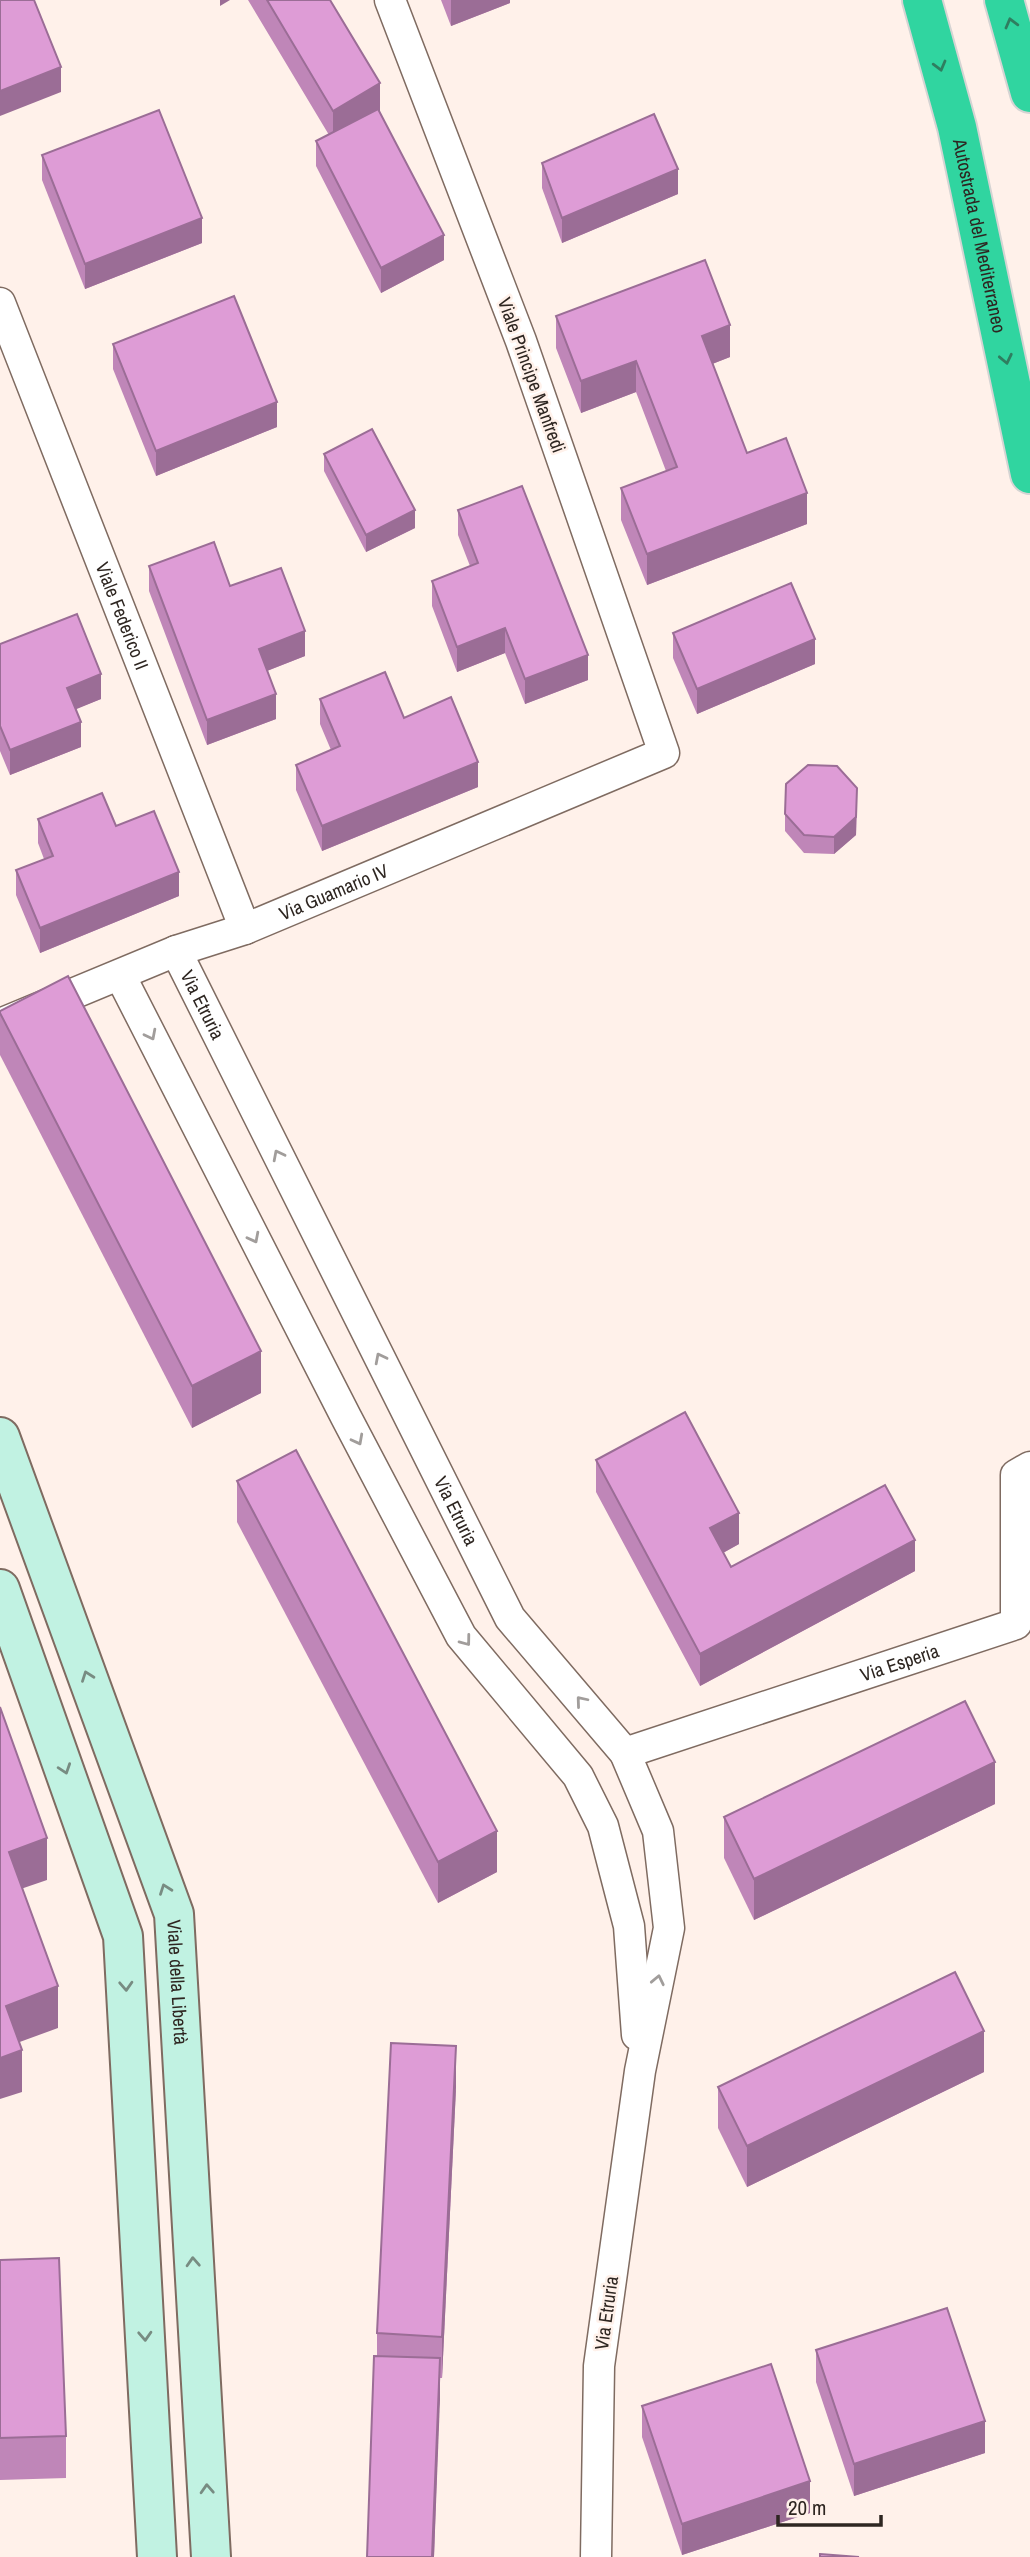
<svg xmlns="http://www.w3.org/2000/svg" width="1030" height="2557" font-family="'Archivo Narrow',sans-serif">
	<rect width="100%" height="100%" fill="#fff1ea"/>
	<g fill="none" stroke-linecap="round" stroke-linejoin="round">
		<defs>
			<g id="street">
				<path id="s1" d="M0,303L245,929"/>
				<path id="s2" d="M176,951L510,1618L625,1753L658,1831L669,1928L640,2071L599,2366L596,2557"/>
				<path d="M120,975L346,1417L461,1636L578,1776L603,1826L629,1926L637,2035"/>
				<path id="s3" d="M0,1024L176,951L245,929L664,753L521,341L390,0"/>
				<path id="s4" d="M625,1753L1016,1624V1475L1030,1467"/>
			</g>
			<g id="secondary">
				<path id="s5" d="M0,1437L174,1914L211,2557"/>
				<path d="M0,1589L123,1936L157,2557"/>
			</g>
			<g id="highway">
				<path id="s6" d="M922,0L957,127L1030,474"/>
				<path d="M1004,0L1030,93"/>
			</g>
		</defs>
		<!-- street casing -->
		<use href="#street" stroke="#7f6b61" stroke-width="33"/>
		<!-- secondary casing -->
		<use href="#secondary" stroke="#7f6b61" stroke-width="42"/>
		<!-- highway casing -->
		<use href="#highway" stroke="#d5d4d3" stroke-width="42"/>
		<!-- street -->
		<use href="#street" stroke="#fff" stroke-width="30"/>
		<!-- secondary -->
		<use href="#secondary" stroke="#c1f2e2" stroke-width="38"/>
		<!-- highway -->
		<use href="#highway" stroke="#30d5a0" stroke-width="38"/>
	</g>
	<!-- wall -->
	<g fill="#bf86b8">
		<path d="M248,0H330L444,260L381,293L316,166V141L329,135Z"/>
		<path d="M441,0H510V3L451,26Z"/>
		<path d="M42,155L202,243L85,289L42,180Z"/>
		<path d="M542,163L678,194L562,243L542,188Z"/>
		<path d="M556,316L730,357L712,364L747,453L807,524L647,585L621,520V488L666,471L636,392L581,413L556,348Z"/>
		<path d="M113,344L277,427L156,476L113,369Z"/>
		<path d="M324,454L415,528L366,552L324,471Z"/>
		<path d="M458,510L588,680L525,704L505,653L457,672L432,606V581L470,566L458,535Z"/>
		<path d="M149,566L230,586L305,656L267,671L276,719L207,745L149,591Z"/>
		<path d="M673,633L815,664L697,714L673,658Z"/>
		<path d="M0,644L101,699L75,709L81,747L10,775L0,751Z"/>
		<path d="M320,699L404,718L478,787L322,851L296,790V765L331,750L320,724Z"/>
		<path d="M857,805L856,835L834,854L804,853L785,831V814Z"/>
		<path d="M38,819L116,826L179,896L40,953L16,895V870L44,859L38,843Z"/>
		<path d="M0,1011L261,1393L192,1428L0,1055Z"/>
		<path d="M596,1460L739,1544L723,1553L731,1567L915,1571L700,1686L596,1492Z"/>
		<path d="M237,1481L497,1872L438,1903L237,1522Z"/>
		<path d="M995,1804L754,1920L724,1858V1817Z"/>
		<path d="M984,2072L747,2187L718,2128V2087Z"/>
		<path d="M456,2088L442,2378H440L434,2557H367L377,2356V2333Z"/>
		<path d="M0,2260L66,2436V2478L0,2480Z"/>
		<path d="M816,2350L985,2453L854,2496L816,2382Z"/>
		<path d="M642,2406L810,2513L682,2555L642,2437Z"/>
	</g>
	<!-- shaded-wall -->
	<g fill="#9b6d96">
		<path d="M220,0H230L220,6Z"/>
		<path d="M451,0H510V3L451,26Z"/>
		<path d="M61,67V92L0,116V91Z"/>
		<path d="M380,83V115L333,142V111Z"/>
		<path d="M678,169V194L562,243V218Z"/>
		<path d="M202,218V243L85,289V264Z"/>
		<path d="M444,235V260L381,293V268Z"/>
		<path d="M730,325V357L702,368V336Z"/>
		<path d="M636,361V392L581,413V381Z"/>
		<path d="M277,402V427L156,476V451Z"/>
		<path d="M807,493V524L647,585V554Z"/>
		<path d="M415,510V528L366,552V535Z"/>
		<path d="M505,628V653L457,672V647Z"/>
		<path d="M305,631V656L259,674V649Z"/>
		<path d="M815,639V664L697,714V689Z"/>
		<path d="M588,655V680L525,704V679Z"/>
		<path d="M101,674V699L67,713V688Z"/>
		<path d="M276,694V719L207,745V720Z"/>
		<path d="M81,722V747L10,775V750Z"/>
		<path d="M478,762V787L322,851V826Z"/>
		<path d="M857,788L856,835L834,854V837Z"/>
		<path d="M179,872V896L40,953V928Z"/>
		<path d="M261,1351V1393L192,1428V1386Z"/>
		<path d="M739,1513V1544L710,1560V1528Z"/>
		<path d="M915,1540V1571L700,1686V1654Z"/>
		<path d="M995,1762V1804L754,1920V1879Z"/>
		<path d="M497,1831V1872L438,1903V1862Z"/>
		<path d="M47,1838V1880L9,1893V1852Z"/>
		<path d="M58,1986V2028L6,2047V2006Z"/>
		<path d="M984,2031V2072L747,2187V2146Z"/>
		<path d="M456,2046V2088L442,2378V2337Z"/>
		<path d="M22,2050V2092L0,2099V2058Z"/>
		<path d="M440,2358V2400L434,2557H432Z"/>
		<path d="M985,2421V2453L854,2496V2464Z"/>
		<path d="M810,2481V2513L682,2555V2524Z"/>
	</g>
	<!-- building -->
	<g fill="#de9cd6" stroke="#9b6d96" stroke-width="2">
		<path d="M0,0H34L61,67L0,91Z"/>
		<path d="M267,0H330L380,83L333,111Z"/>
		<path d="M378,109L444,235L381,268L316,141Z"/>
		<path d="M159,110L202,218L85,264L42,155Z"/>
		<path d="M654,114L678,169L562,218L542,163Z"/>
		<path d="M705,260L730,325L702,336L747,453L786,438L807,493L647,554L621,488L677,467L636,361L581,381L556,316Z"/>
		<path d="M234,296L277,402L156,451L113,344Z"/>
		<path d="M372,429L415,510L366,535L324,454Z"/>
		<path d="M522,486L588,655L525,679L505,628L457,647L432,581L478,563L458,510Z"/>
		<path d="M214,542L230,586L281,568L305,631L259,649L276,694L207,720L149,566Z"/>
		<path d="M791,583L815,639L697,689L673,633Z"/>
		<path d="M77,614L101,674L67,688L81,722L10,750L0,726V644Z"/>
		<path d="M385,672L404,718L451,697L478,762L322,826L296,765L340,746L320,699Z"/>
		<path d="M808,765L837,766L857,788L856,817L834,837L804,835L785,814L786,784Z"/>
		<path d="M102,793L116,826L154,811L179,872L40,928L16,870L53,856L38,819Z"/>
		<path d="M68,976L261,1351L192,1386L0,1013V1011Z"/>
		<path d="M685,1412L739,1513L710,1528L731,1567L885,1485L915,1540L700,1654L596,1460Z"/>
		<path d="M296,1450L497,1831L438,1862L237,1481Z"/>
		<path d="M965,1701L995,1762L754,1879L724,1817Z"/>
		<path d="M0,1707L47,1838L9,1852L58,1986L6,2006L22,2050L0,2058Z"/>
		<path d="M955,1972L984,2031L747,2146L718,2087Z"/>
		<path d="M391,2043L456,2046L442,2337L377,2333Z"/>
		<path d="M59,2258L66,2436L0,2438V2260Z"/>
		<path d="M947,2308L985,2421L854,2464L816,2350Z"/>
		<path d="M374,2356L440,2358L432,2557H367Z"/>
		<path d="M771,2364L810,2481L682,2524L642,2406Z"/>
		<path d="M820,2554L859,2557H820Z"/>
	</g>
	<!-- one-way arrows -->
	<defs><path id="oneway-chevron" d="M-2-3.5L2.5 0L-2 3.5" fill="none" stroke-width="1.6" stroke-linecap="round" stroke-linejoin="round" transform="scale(1.75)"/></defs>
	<g stroke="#2f7e60">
		<use href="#oneway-chevron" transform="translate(1011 23) rotate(-105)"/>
		<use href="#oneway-chevron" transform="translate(940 66) rotate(75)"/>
		<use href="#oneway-chevron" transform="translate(1006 359) rotate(78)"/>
	</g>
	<g stroke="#a19d9b">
		<use href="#oneway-chevron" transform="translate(151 1035) rotate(63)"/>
		<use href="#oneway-chevron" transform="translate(278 1155) rotate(-117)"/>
		<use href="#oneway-chevron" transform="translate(254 1238) rotate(63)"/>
		<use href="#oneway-chevron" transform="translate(380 1358) rotate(-117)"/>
		<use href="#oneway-chevron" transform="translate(358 1440) rotate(62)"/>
		<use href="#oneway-chevron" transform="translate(466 1641) rotate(53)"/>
		<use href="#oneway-chevron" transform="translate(581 1701) rotate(-130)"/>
		<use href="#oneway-chevron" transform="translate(658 1980) rotate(-78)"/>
	</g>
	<g stroke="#788c82">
		<use href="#oneway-chevron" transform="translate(87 1676) rotate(-110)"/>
		<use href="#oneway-chevron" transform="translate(65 1769) rotate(71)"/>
		<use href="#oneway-chevron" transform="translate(165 1889) rotate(-110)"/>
		<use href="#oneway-chevron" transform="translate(126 1986) rotate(87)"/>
		<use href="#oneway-chevron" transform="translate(193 2262) rotate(-93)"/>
		<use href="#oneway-chevron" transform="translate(145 2336) rotate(87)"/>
		<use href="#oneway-chevron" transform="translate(207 2489) rotate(-93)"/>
	</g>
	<g text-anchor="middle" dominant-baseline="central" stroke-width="5" stroke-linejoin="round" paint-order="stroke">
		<!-- street labels -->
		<g font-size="19" fill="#2e2621" stroke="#fff1ea">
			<text stroke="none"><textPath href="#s6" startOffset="243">Autostrada del Mediterraneo</textPath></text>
			<text transform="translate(532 375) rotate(70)">Viale Principe Manfredi</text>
			<text stroke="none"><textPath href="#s1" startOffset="336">Viale Federico II</textPath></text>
			<text stroke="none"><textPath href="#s3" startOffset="359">Via Guamario IV</textPath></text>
			<text stroke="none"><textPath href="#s2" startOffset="60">Via Etruria</textPath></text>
			<text stroke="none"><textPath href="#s2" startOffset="626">Via Etruria</textPath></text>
			<text stroke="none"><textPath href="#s4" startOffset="289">Via Esperia</textPath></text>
			<text stroke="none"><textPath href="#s5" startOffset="576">Viale della Libertà</textPath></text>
			<text transform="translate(606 2313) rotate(-82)">Via Etruria</text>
		</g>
	</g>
	<!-- scale -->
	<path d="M778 2515v10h103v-10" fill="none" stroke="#2e2621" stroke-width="3.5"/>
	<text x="788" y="2515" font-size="21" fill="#2e2621" stroke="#fff1ea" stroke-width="5" paint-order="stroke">20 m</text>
</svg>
